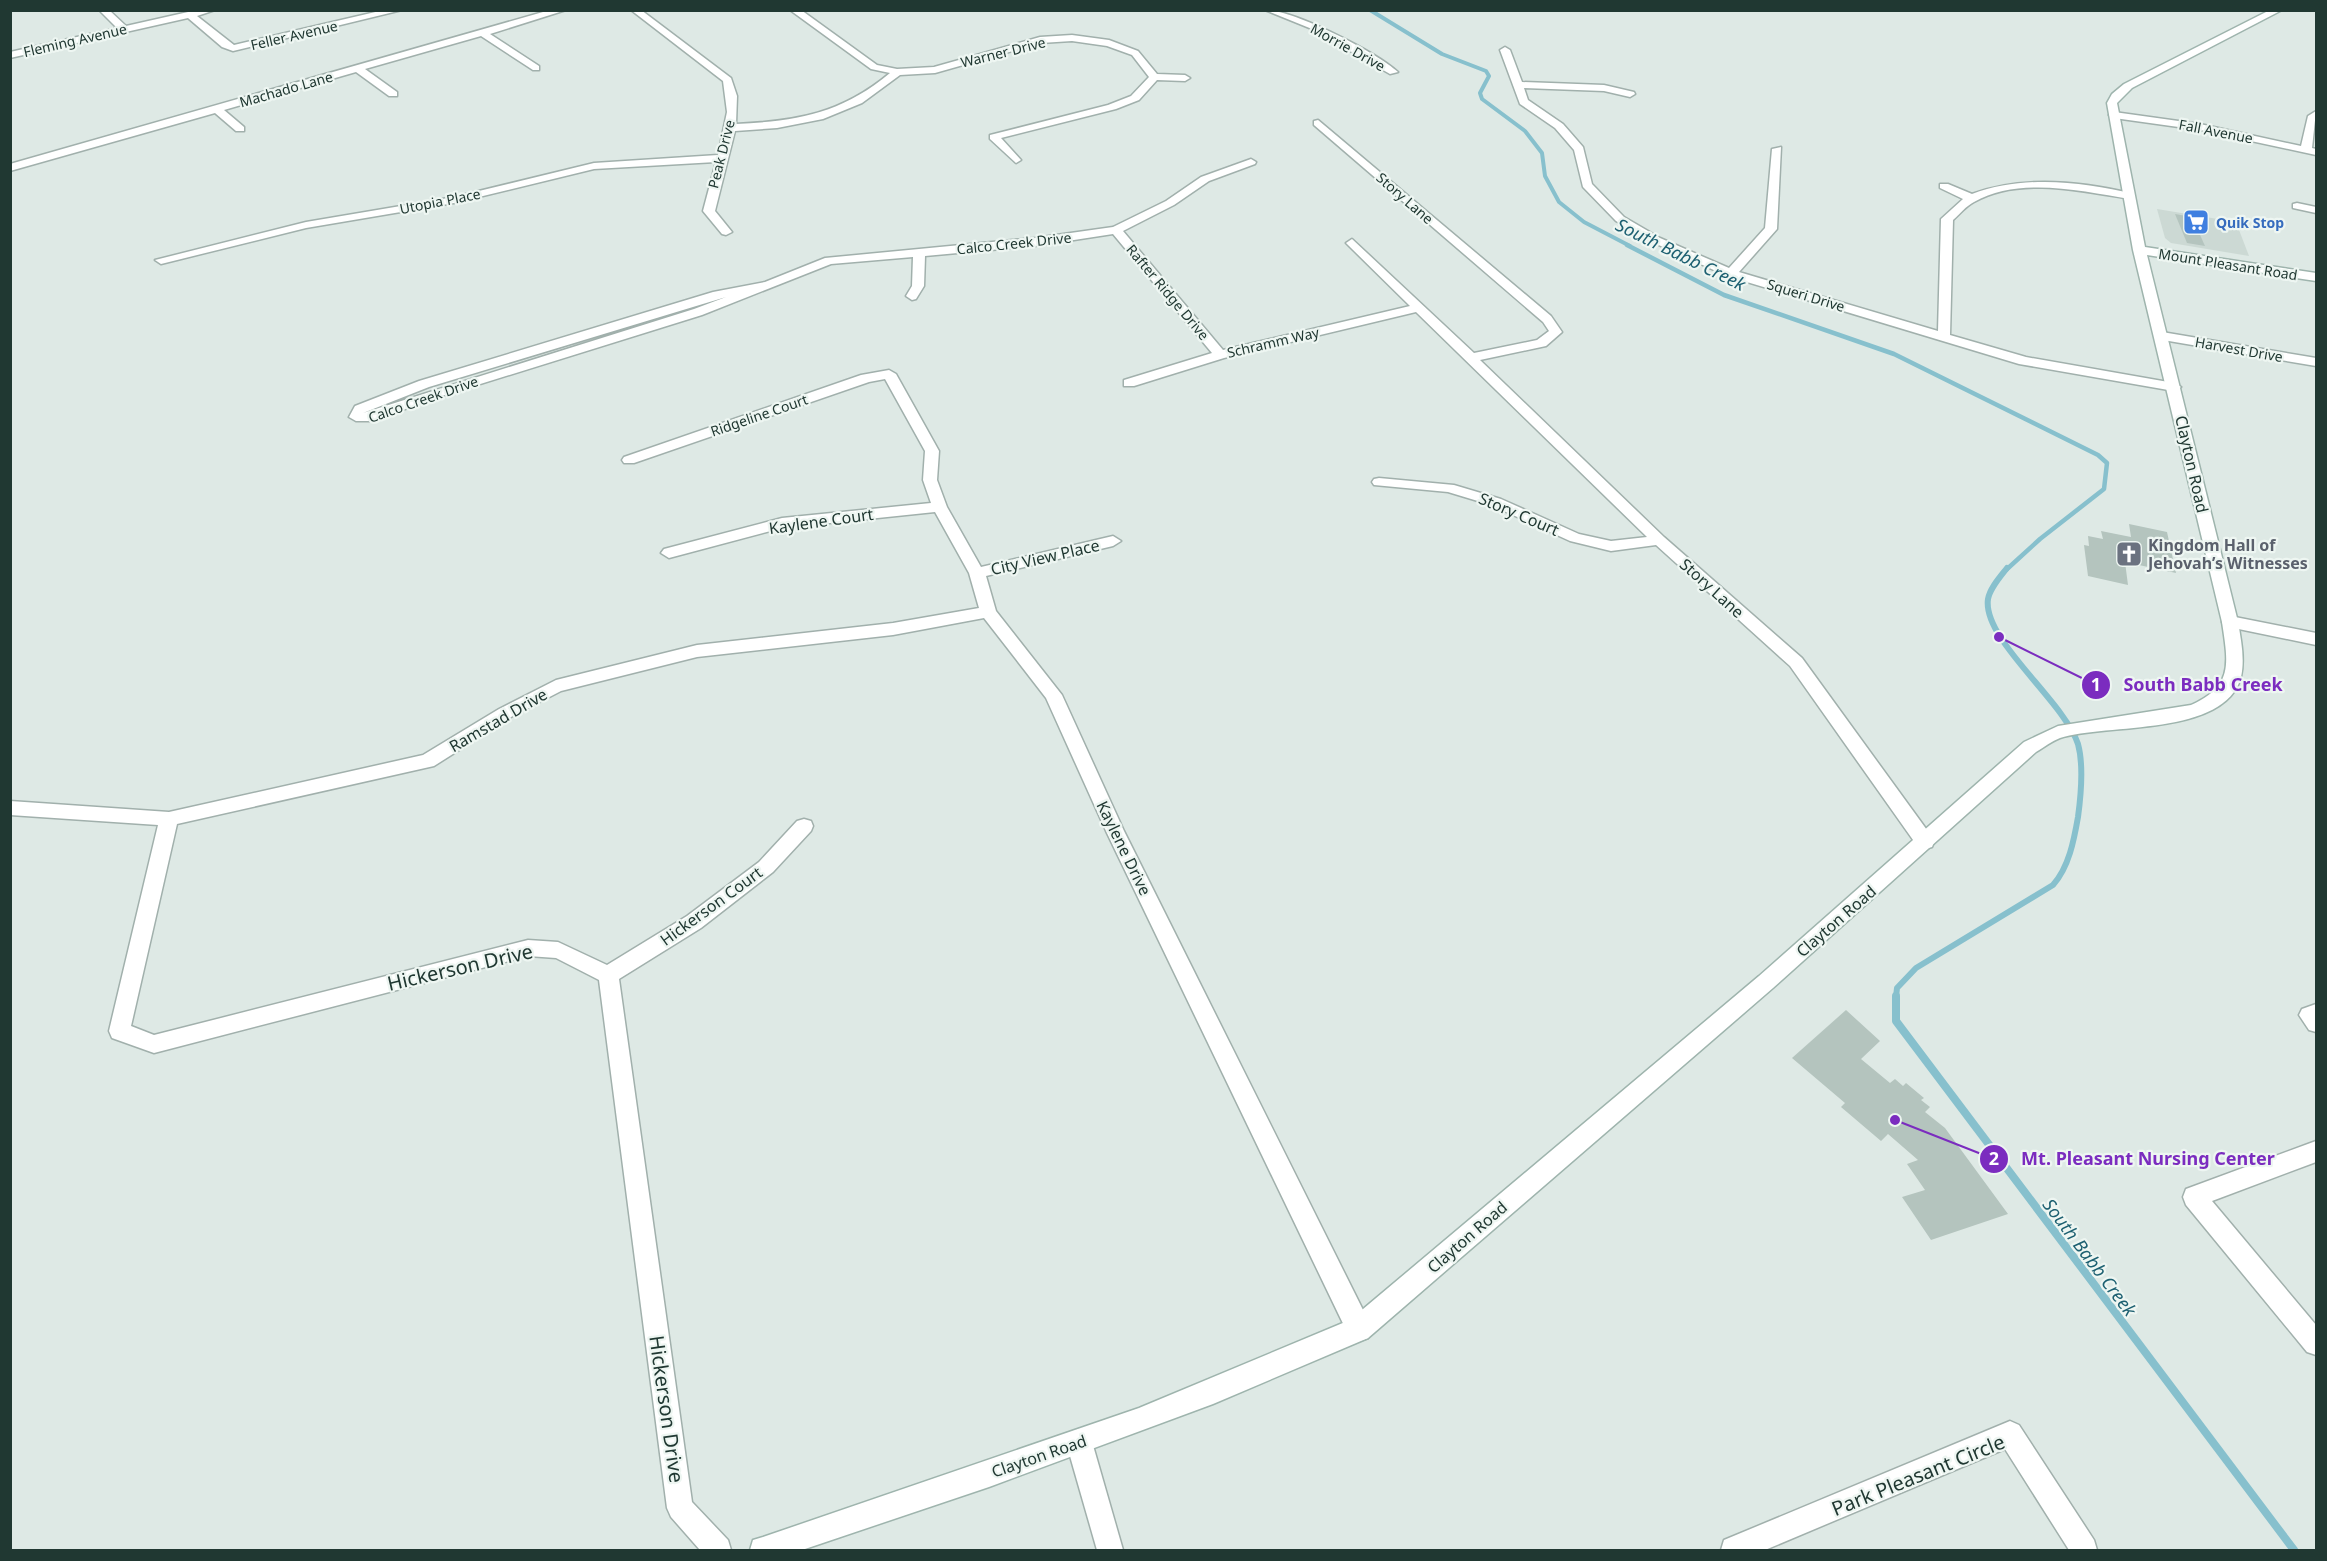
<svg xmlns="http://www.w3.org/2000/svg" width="2327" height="1561" font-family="'Noto Sans',sans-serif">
	<rect width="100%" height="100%" fill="#dee9e5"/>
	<!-- built -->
	<path fill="#ccd9d4" d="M2157,209L2236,222L2249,256L2171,243L2165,238Z"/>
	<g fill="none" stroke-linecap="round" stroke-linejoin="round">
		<!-- stream-far3 -->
		<path stroke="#87c0cd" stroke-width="4" d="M1370,10L1442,54L1486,71L1489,76L1480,93L1482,99L1525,131L1542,153L1545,176L1559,202L1584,222L1630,246"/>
		<!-- stream-far2 -->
		<path stroke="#87c0cd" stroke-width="4.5" d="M1627,245L1724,295L1894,354L2098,455L2107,463L2104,489L2040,539L2006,570"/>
		<!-- stream-far1 -->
		<path stroke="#87c0cd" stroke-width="6" d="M1896,997L1897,988L1916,968L2053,885C2069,867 2074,840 2078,817C2081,795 2084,766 2078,744C2064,701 1982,639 1988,599C1990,588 2000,577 2007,568"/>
		<!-- stream -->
		<path stroke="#87c0cd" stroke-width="8" d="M1896,996V1021L2294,1550"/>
	</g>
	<!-- building -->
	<g fill="#b4c4be">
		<path d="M2175,214L2192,217L2205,246L2187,243Z"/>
		<path d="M2129,524L2167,532L2176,573L2125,562L2128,585L2088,576L2084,545L2089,546L2088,536L2103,539L2101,531L2131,537Z"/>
		<path d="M1846,1010L1880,1041L1861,1059L1890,1083L1895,1079L1903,1086L1906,1083L1924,1098L1921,1100L1930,1107L1925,1112L1945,1128L2008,1214L1931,1240L1902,1197L1925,1190L1907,1164L1918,1160L1888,1134L1881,1141L1841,1107L1845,1103L1792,1058Z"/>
	</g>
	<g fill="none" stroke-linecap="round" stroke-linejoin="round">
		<defs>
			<g id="street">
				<path d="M99,10H109L126,26L197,10H215L197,16L234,45L384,10H402L233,51L222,47L188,18L10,58V52L117,28Z"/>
				<path d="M550,10H566L490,34L539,66V70H533L481,36L365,69L397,92V96H389L356,72L224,110L244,127V131H236L215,113L10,171V164Z"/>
				<path d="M631,10H641L731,78L737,96L736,124C797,121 841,114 890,73L871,69L790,10H801L877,65L897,69L934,67L1040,37L1072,35L1109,40L1138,51L1157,74L1185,75L1190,78L1185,81L1157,80L1139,100L1116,109L1001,138L1021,160L1016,163L990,139V135L1108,105L1131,96L1149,77L1132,55L1107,46L1072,41L1041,43L935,73L900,75L862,103L823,119L777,128L735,131L715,211L732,232L726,235L722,234L703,211L716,162L594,169L454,203L306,228L161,264L155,260L306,222L454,197L594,163L718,155L727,112L723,81Z"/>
				<path d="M1265,10C1294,10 1376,52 1398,72L1390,74L1312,29Z"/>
				<path d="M1505,47L1510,50L1522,82L1604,85L1634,92L1635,94L1630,97L1604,91L1524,88L1528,100L1563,124L1583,147L1592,184L1624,217L1660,238L1729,268L1765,228L1772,149L1781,147L1777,229L1739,272L1938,331L1941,219L1963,199L1940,188V184H1948L1972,194C2023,175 2081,181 2134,194V198L2130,199C2082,191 2019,176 1974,202C1966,206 1960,214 1953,220L1950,335L2026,357L2174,383L2181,387L2174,391L2019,364L1727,276L1652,242L1616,221L1583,187L1574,150L1555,128L1520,104L1500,50Z"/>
				<path d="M2316,111L2312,148L2316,149V155L2200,130L2114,118L2109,115L2114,112L2200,124L2301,146L2308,116Z"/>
				<path d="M1318,120L1551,316L1562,332L1546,346L1480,360L1664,537L1802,658L1932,837L1934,842L1932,847L1925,849L1918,847L1790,666L1656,545L1611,551L1570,541L1491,505L1448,492L1374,485L1372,482L1374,479L1379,478L1454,485L1501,499L1579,534L1611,541L1647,537L1416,312L1224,358L1134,386H1124V380L1212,353L1113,234L1035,246L925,256L924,286L916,299L912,300L906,296L912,286L913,257L831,264L702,315L429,400L373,421H356L349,417L355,406L419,381L713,292L765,282L825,258L1035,238L1113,227L1166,201L1201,177L1251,159L1256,162L1255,164L1209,181L1174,205L1123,231L1223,350L1410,306L1348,245L1346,243L1352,239L1474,353L1537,340L1549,331L1543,322L1314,125V121ZM726,297L694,309L363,413L429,387Z"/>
				<path d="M2297,203L2316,207V213L2293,208V204Z"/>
				<path d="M2162,332L2316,358V366L2157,339L2156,336Z"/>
				<path d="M889,370L896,374L939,451L937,480L947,507L981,567L1113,536L1121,541L1113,546L986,576L996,611L1062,695L1124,831L1368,1320L1371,1329L1368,1338L1359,1341L1350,1338L1106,831L1046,698L984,618L893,635L697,657L561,691L511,717L434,766L177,824L131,1026L154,1035L528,940L558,942L607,965L687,916L759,862L797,821L804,819L811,821L813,826L811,831L773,872L701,928L619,979L692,1502L728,1540L731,1550H700L671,1517L667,1508L599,980L556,958L528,956L154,1053L112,1038L109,1031L158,825L10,815V801L169,812L423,755L499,709L556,680L697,645L893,623L979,608L969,573L935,512L782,528L669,558L661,553L664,549L782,518L931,503L923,480L925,451L885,379L869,382L634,463H624L622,460L624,457L861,375Z"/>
				<path d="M2230,616L2316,633V645L2224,626L2222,622Z"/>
				<path d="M2316,1004V1032L2309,1030L2299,1015L2302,1009Z"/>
				<path d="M2316,1141V1162L2212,1201L2316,1325V1355L2307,1352L2186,1205L2183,1197L2186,1189Z"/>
				<path d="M2010,1421L2019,1425L2094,1540L2097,1550H2069L2005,1449L1765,1550H1721L1724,1540Z"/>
				<path d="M1079,1429L1088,1433L1092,1442L1123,1550H1097L1066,1442L1070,1433Z"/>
			</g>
			<path id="secondary" d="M2270,10H2282L2132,88L2117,103L2145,247L2316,273V281L2147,255L2238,622C2241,640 2245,659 2241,677C2225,737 2107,723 2060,738C2052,741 2044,747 2036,752L1773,988L1368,1338L1213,1404L989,1487L802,1550H750L753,1540L763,1537L1139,1408L1350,1320L1759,976L2024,742L2058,726L2191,705C2234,686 2228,663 2222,622L2133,250L2107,103L2112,94L2124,84Z"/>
		</defs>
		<!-- street casing -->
		<use href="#street" stroke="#a1b0ac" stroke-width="3"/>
		<!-- secondary casing -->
		<use href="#secondary" stroke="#9eb4ad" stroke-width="3"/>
		<!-- street -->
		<use href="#street" fill="#fff" fill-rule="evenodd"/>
		<!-- secondary -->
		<use href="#secondary" fill="#fff" fill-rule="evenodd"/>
	</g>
	<!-- icons -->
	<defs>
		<symbol id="supermarket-square" viewBox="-11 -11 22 22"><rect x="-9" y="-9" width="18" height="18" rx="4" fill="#3f7fe0" stroke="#eef6f2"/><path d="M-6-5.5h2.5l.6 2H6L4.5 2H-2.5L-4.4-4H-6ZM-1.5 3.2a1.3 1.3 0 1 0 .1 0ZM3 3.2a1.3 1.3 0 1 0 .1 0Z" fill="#fff"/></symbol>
		<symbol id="church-square" viewBox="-11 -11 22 22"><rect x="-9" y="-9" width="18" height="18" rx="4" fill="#6b7280" stroke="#eef6f2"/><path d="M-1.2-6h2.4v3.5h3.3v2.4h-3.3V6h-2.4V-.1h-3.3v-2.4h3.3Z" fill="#fff"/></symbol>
	</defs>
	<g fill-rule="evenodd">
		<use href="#supermarket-square" x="2181" y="207" width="30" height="30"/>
		<use href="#church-square" x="2114" y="539" width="30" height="30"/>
	</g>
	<g text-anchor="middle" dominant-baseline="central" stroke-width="4.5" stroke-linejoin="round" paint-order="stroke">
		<!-- far-street labels -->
		<g font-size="14" fill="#203832" stroke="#eef6f2">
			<text transform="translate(294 35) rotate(-13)">Feller Avenue</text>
			<text transform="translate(75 40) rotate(-13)">Fleming Avenue</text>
			<text transform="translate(1348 47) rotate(29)">Morrie Drive</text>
			<text transform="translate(1003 52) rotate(-14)">Warner Drive</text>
			<text transform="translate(286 89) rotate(-16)">Machado Lane</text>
			<text transform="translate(2216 131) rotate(11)">Fall Avenue</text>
			<text transform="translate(721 154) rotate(-76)">Peak Drive</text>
			<text transform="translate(1405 198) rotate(41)">Story Lane</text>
			<text transform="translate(440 201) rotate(-11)">Utopia Place</text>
			<text transform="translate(1014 243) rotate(-6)">Calco Creek Drive</text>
			<text transform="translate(2228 264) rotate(9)">Mount Pleasant Road</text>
			<text transform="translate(1168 292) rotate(50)">Rafter Ridge Drive</text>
			<text transform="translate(1806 295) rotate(17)">Squeri Drive</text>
			<text transform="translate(1273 342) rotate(-13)">Schramm Way</text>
			<text transform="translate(2239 349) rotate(10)">Harvest Drive</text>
			<text transform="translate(423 399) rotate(-19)">Calco Creek Drive</text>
			<text transform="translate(759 415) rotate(-19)">Ridgeline Court</text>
		</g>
		<!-- far-shop labels -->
		<g font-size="14" font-weight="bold" fill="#366cbe" stroke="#eef6f2" text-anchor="start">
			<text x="2216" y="222">Quik Stop</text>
		</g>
		<!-- street labels -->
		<g font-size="16" fill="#203832" stroke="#eef6f2">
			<text transform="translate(2192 464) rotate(77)">Clayton Road</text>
			<text transform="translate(1519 514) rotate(23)">Story Court</text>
			<text transform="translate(821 521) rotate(-8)">Kaylene Court</text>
			<text transform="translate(1045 557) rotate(-13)">City View Place</text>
			<text transform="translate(1712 588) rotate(42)">Story Lane</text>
			<text transform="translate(498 720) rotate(-30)">Ramstad Drive</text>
			<text transform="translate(1124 848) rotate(64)">Kaylene Drive</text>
			<text transform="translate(711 906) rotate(-36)">Hickerson Court</text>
			<text transform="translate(1836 921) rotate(-41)">Clayton Road</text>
			<text transform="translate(1467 1237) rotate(-41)">Clayton Road</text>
			<text transform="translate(1039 1456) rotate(-19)">Clayton Road</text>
		</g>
		<!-- worship labels -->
		<g font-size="16" font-weight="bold" fill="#5b616d" stroke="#eef6f2" text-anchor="start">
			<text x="2148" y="545">Kingdom Hall of<tspan x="2148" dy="18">Jehovah’s Witnesses</tspan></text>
		</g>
		<!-- water labels -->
		<g font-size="18" font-style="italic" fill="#1d6071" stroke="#eef6f2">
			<text transform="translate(1681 254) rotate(26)">South Babb Creek</text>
			<text transform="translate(2090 1257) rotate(53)">South Babb Creek</text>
		</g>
		<!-- near-street labels -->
		<g font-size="20" fill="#203832" stroke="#eef6f2">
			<text transform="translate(460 967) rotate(-13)">Hickerson Drive</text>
			<text transform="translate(667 1409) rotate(82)">Hickerson Drive</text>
			<text transform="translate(1918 1475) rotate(-22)">Park Pleasant Circle</text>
		</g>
	</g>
	<!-- callouts -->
	<path fill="none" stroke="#7b2cbf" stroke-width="2" d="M1999 637L2096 685M1895 1120L1994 1159"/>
	<g fill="#7b2cbf" stroke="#eef6f2" stroke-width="2">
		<circle cx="1999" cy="637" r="6"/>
		<circle cx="1895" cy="1120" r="6"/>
		<circle cx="2096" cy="685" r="15"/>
		<circle cx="1994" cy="1159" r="15"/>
	</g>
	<g font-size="18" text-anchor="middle" font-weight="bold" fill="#fff">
		<text x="2096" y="691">1</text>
		<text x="1994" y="1165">2</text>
	</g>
	<g font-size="18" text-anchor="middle" font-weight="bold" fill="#7b2cbf" stroke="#eef6f2" stroke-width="4.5" stroke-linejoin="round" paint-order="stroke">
		<text x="2203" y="691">South Babb Creek</text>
		<text x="2148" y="1165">Mt. Pleasant Nursing Center</text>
	</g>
	<!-- border -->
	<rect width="2327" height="1561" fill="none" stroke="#203832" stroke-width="24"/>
</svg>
